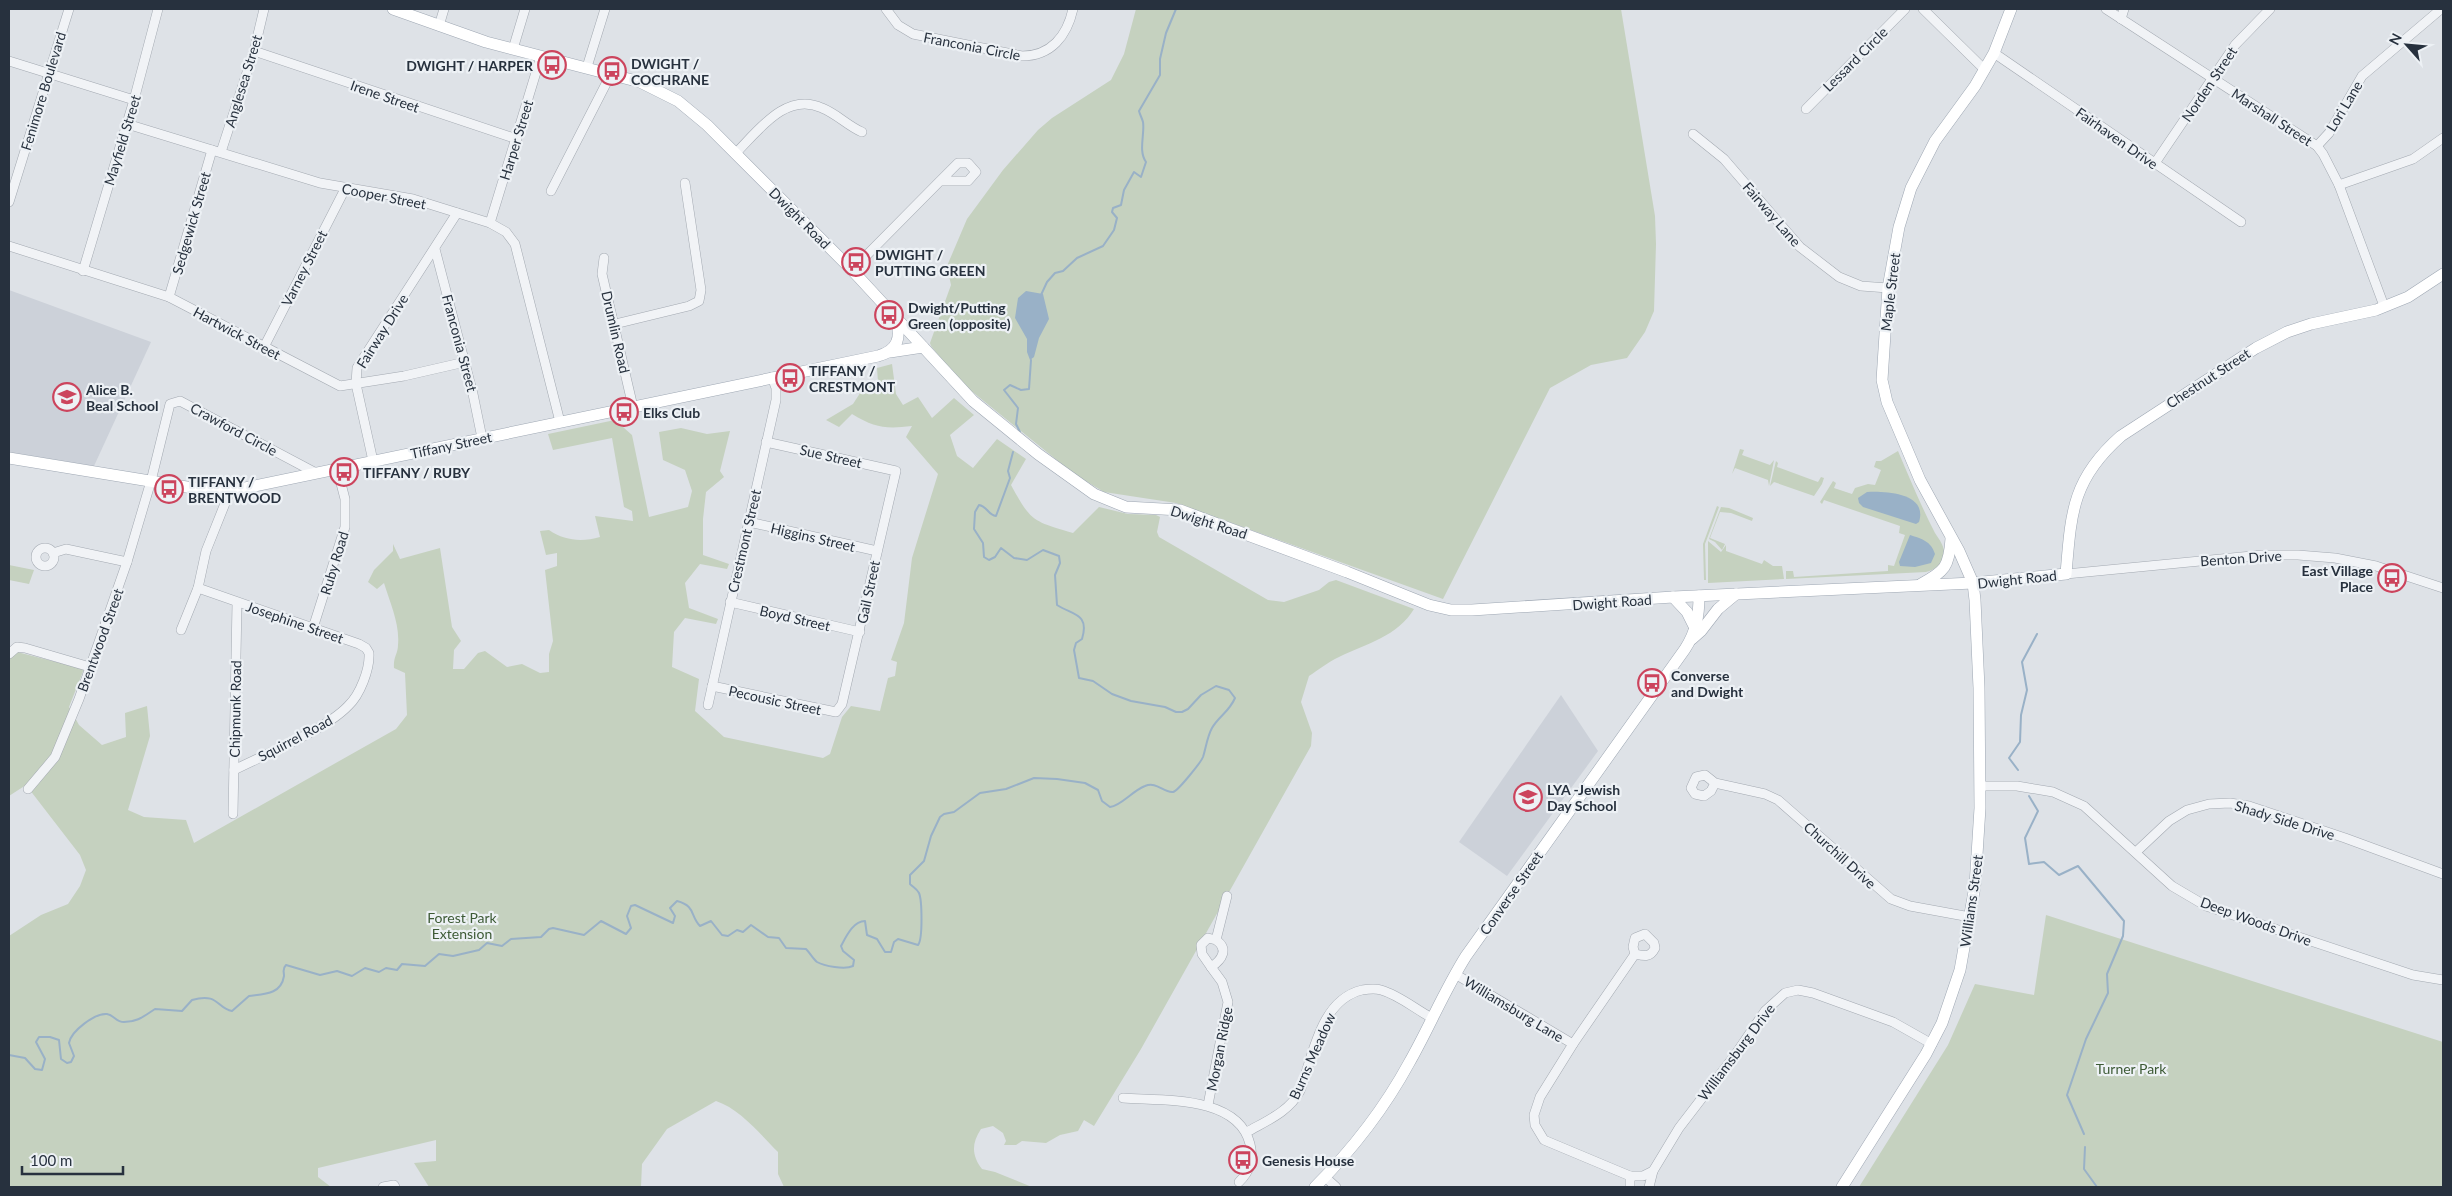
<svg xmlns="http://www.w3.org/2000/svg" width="2452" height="1196" font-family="Lato,sans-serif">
	<rect width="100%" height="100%" fill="#dee2e7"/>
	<!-- built -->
	<g fill="#ccd1d9">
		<path d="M9,290L151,342L94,466L9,452Z"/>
		<path d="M1561,695L1598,751L1507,876L1459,842Z"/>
	</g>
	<!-- green -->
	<g fill="#c5d1bf">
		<path d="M1136,9H1621L1655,216L1656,244L1654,311L1645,332L1627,358L1591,365L1550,388L1443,599L1176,503L1104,492L1074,474L959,381L931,346L930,343L951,285L947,266L967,219L1003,170L1038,130L1052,118L1111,80L1124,54Z"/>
		<path d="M892,364L896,394L903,405L918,397L932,418L954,398L974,415L950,435L957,456L973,468L997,439L1026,459L1011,485C1031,522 1033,521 1073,533L1099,507L1128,514L1156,515L1160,517L1157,532L1159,537L1268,600L1284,602L1319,590L1329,582L1336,580L1414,609C1398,636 1366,644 1339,657C1328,662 1318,670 1309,676L1301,702L1312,733L1311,746L1141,1049L1094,1126L1084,1120L1078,1131L1060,1135L1046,1143L1022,1141L1016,1145H1004L1006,1141L1003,1133L993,1126L981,1129C971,1144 972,1156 982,1169L995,1172L1032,1187H784L778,1174V1152C760,1134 740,1109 716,1101L667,1129L642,1164L641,1187H429L414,1163L436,1161V1140L318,1168V1177L331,1187H9V936L41,915L68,904L80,886L86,870L80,855L26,785L9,796V650L84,669L69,707L79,725L102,745L126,737L125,713L147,706L150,736L128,810L144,817L186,820L194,843L396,729L407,715L405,673L394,668C393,657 398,654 398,645C400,624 390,603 384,583L377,589L368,582L374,570L393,551V544L400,559L440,548L452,627L461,641L454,650L453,669H464L478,653L485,651L507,667L522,664L540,673L549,672V654L553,641L545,570L557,566V553L546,555L540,531L549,530C565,541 582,542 600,537L595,516L633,521L632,511L624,507L612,438L553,450L548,434L615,420L632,435L649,517L688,507L692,491L685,470L663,460L659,432L681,428L707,434L730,431L720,471L724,477L706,492L703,519V555L729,564L727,569L700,564L685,583L689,608L718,619L716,624L685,618L674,632L672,667L699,679L695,711L724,737L823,758L830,754L842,717L851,706L880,711L888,678L895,676L897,662L891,660L904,623L912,558L938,474L906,437L912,426C886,429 875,428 852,414L839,427L826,420L853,404L864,387L878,382L877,368Z"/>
		<path d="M1740,449L1744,450L1742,455L1770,465L1774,460L1769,486L1768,480L1735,468L1732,474Z"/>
		<path d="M1898,451C1910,479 1921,506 1935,533C1939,539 1945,547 1944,554C1943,564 1935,570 1926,572L1786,579V571H1793L1794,577L1888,571V565L1894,566L1905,535L1899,533L1900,526L1824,500L1822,504L1820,502L1833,481L1836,483L1834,488L1852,494L1855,488L1868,484L1875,485L1881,470L1874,467L1876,461H1881Z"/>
		<path d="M1776,461L1778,463L1777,467L1818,482L1821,477L1824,478L1822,484L1814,496L1774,482L1770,486Z"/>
		<path d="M1717,506L1719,507L1705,544L1706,580H1704L1703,544Z"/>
		<path d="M1721,507L1729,508L1753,518L1752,521L1731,513L1720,512L1710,538L1725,544L1722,550L1715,542L1709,539Z"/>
		<path d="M1708,541L1721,552L1726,545V551L1762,564L1764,560L1773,566H1782L1784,579L1708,583Z"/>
		<path d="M9,565L34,570L29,584L9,580Z"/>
		<path d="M2046,915L2443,1042V1187H1859L1948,1045L1975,984L2034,995Z"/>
	</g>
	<!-- water -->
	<g fill="#99b1c7">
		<path d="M1026,291L1043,294L1049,319L1039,338L1034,357L1030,360L1027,352V339L1015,318L1018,298Z"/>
		<path d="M1867,492C1886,491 1928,493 1919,522L1916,524L1863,507L1859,503L1858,498Z"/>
		<path d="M1910,535C1922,539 1931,541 1935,554L1931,563L1915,567L1900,566L1899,562Z"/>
	</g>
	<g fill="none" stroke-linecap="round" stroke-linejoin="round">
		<!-- stream -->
		<g stroke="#99b1c7" stroke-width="2">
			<path d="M1041,295L1047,282L1055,273L1063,271L1077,258L1103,246L1114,230L1117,218L1112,212L1113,208L1121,205L1124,190L1134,172L1141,177L1146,162C1138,151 1145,134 1143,122C1142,118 1140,115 1139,111L1160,75V59L1166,33L1176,9"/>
			<path d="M1020,432L1016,424L1018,408L1004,390L1010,385L1021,390L1029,389L1031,360"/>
			<path d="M2018,770L2009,758L2020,742L2021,715L2027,690L2022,662L2037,634"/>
			<path d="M2029,796L2038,811L2025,838L2029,864L2044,862L2059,875L2078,866L2124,921L2123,936L2107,974L2108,993L2086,1039L2067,1095L2084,1134"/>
			<path d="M9,1055L25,1058L35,1069L42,1070L45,1059L36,1042L39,1037H50L59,1040L61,1059L67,1063L71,1062L74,1056L69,1043C71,1031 95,1013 107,1014C114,1015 116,1022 124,1022C138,1022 144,1016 155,1009L182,1011L192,1000C219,992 217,1009 232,1011L249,996C263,994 281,995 284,976C284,971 282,969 286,965L320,975L337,971L352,976L365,968L379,972L386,968L397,970L402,964L425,966L439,954L453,956L479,950L487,943L502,946L511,939L541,937L549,929L553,928L584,935L601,921L626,934L631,928L627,916L631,906L635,905L673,923L675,916L670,908L677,901C696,906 690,916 700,926L711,921L722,935L728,936L737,930L743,932L751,925L768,937L779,938L786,948L806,949C810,953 813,959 817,962C824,966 845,970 853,966L854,960L843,951L841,946C846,937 853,921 865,921L867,935L877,939L885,952H891L894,942L898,939L918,945C923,939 922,900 919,893C917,889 913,887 910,884V875L924,861L931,836L940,817L944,814L954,812L980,793L1006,789L1034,778L1057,779L1085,783L1098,790L1102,801L1110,807C1121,806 1132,791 1145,786C1157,781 1163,793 1173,792C1178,791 1201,762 1203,757C1206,748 1207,737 1212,728C1219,716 1229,712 1235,698L1229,690L1216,686L1201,695L1188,709L1182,712H1176L1165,707L1131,701L1112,694L1093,681L1079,678L1074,650L1076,643L1082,639C1090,613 1072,615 1057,605L1055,575L1060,563L1059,556L1043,550L1027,560L1014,558L1001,548L995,557L989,560L984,557L983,543L974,529L975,512L979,505C987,506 988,515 996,516L1010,478L1008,471L1013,452"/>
			<path d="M2085,1147L2084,1169L2097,1187"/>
		</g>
		<defs>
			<g id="minor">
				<path d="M886,9L898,25L913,34L1022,56C1051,56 1067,36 1073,9"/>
				<path d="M1923,9L1985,70"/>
				<path d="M2106,9L2317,146L2323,154L2339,185L2384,306"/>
				<path d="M2121,19L2124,9"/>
				<path d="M439,26L444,9"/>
				<path d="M513,49L525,9"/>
				<path d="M254,51L517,139"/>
				<path d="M1994,53L2241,222"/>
				<path d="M9,61L134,100"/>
				<path d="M587,67L605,9"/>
				<path d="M1806,109L1905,9"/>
				<path d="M127,124L320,183L413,199L490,223L506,232L515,244L560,422"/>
				<path d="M1693,134L1724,159L1800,247L1839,277L1861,286L1888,288"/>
				<path d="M2317,146L2329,133L2362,76L2441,9"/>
				<path d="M221,152L254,51L264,9"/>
				<path d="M735,154C758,131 786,91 822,108C837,114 848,126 862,132"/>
				<path d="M2155,163L2235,45L2270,9"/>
				<path d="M2339,185L2413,159L2443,138"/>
				<path d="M551,191L611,74"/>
				<path d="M9,202L69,9"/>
				<path d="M490,223L541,56"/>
				<path d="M9,246L169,297L340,386L404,376L465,362"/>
				<path d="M435,249L473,394L482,438"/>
				<path d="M604,258L602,274L633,407"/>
				<path d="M852,270L940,181H968L976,172L968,163H958L940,181"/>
				<path d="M83,271L134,100L158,9"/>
				<path d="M169,297L212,150"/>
				<path d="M615,324L689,306L699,301L701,290L685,183"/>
				<path d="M264,347L345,189"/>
				<path d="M373,461L356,384L357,368L457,213"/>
				<path d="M749,522L877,551"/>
				<circle cx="45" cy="557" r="9"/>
				<path d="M53,553L66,549L127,562"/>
				<path d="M2066,574L2262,555H2298L2335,558L2376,566L2443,588"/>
				<path d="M198,588L359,644L366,648L369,653C370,669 360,695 348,706C325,730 266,754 234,770"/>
				<path d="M730,602L860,632"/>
				<path d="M313,628L345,527V499L337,468"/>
				<path d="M181,630L198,588L206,551L230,491"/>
				<path d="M9,654L17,647L25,648L90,667"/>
				<path d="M712,686L836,712L842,704L896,471L766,442"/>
				<path d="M708,705L776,400V388L772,377"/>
				<path d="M1715,783L1711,791L1704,796L1695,794L1691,788L1696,777L1705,775L1715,783L1765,794L1778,800L1891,899L1910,906L1970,917"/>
				<path d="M1980,786H2017L2053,792L2084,806L2172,886L2206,906L2413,975L2443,980"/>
				<path d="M28,789L55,757L79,699L127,562L151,481L170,404L180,401L316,473"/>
				<path d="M233,814L237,603"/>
				<path d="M2136,852L2169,821L2187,810L2209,804L2230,803L2249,806L2345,838L2443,874"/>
				<path d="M1216,940C1229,949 1222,960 1211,967L1202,954L1201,945L1208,938L1216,940L1227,896"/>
				<path d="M1455,974L1573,1044"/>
				<path d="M1123,1098C1162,1101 1238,1095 1250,1144C1254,1160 1250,1171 1239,1182"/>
				<path d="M1208,1105L1228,1002L1222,982L1211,967"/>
				<path d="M1247,1132C1266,1121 1289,1112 1300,1091C1313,1056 1320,1000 1362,990C1368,989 1375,988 1381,990C1399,995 1415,1009 1432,1018"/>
				<path d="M1630,1176H1643L1653,1171"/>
				<path d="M1325,1177L1336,1187"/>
				<path d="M383,1187L394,1185L395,1187"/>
				<path d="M1630,1187V1176L1544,1140L1535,1125L1534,1115L1540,1097L1573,1044L1635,954L1633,947L1635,938L1645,934L1654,943L1655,948C1650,958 1644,956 1635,954"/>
				<path d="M1649,1187L1653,1171L1679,1128L1735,1055L1765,1011L1785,993L1798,990L1813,993L1893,1022L1932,1044"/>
			</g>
			<g id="major">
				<path d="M393,9L486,42L640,82L678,101L707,125L852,270L973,401L1038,454L1094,494L1126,507L1180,510L1347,572L1429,605L1451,610H1472L1673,597L1973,583L2066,574C2071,513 2072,479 2121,436L2256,348L2287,332L2311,324L2376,310L2408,297L2443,274"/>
				<path d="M890,352L923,347"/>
				<path d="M9,458L211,491L226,492L878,356C899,350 901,337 896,318"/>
				<path d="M1921,584C1945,571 1949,567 1951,539"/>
				<path d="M1673,597L1687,612L1695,628"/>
				<path d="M1692,639L1701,631L1718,609L1736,594"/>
				<path d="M1315,1187C1352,1150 1384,1109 1409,1063C1429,1028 1444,991 1466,956L1685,649C1696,632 1699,616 1699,596"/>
				<path d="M1842,1187L1926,1054L1942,1023L1960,970L1975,886L1980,808L1979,688L1975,600L1973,583L1959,551L1920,480L1887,402L1882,380L1888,288L1899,227L1911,188L1935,141L1975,86L1994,53L2011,9"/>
			</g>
		</defs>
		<!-- minor casing -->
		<use href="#minor" stroke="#a3a9b1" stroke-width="10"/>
		<!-- major casing -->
		<use href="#major" stroke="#9ea7b3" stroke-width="12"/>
		<!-- minor -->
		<use href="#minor" stroke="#f1f3f6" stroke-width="9"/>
		<!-- major -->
		<use href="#major" stroke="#fff" stroke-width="11"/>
	</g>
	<!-- icons -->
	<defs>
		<symbol id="bus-ring" viewBox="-11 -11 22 22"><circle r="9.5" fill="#edf1f5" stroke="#cc445d" stroke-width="1.5"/><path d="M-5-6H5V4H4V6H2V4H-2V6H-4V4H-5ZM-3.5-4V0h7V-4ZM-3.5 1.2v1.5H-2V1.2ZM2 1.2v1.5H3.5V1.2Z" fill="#cc445d"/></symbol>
		<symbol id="school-ring" viewBox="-11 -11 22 22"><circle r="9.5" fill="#edf1f5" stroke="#cc445d" stroke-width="1.5"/><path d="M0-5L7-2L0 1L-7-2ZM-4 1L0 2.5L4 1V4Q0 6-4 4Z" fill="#cc445d"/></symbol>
	</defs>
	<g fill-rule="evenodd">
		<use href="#bus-ring" x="536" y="49" width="32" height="32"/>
		<use href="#bus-ring" x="596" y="55" width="32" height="32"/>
		<use href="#bus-ring" x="840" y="246" width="32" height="32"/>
		<use href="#bus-ring" x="873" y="299" width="32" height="32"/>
		<use href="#bus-ring" x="774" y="362" width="32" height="32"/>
		<use href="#school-ring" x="51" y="381" width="32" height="32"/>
		<use href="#bus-ring" x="608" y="396" width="32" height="32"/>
		<use href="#bus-ring" x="328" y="456" width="32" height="32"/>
		<use href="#bus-ring" x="153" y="473" width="32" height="32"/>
		<use href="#bus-ring" x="2376" y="562" width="32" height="32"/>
		<use href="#bus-ring" x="1636" y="667" width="32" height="32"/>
		<use href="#school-ring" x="1512" y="781" width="32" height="32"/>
		<use href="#bus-ring" x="1227" y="1144" width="32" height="32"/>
	</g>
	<g text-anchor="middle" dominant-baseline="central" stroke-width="4.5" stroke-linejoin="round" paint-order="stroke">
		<!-- street labels -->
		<g font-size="14" fill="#27313e" stroke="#edf1f5">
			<text transform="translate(972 46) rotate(11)">Franconia Circle</text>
			<text transform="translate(1855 59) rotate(-45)">Lessard Circle</text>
			<text transform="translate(243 81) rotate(-73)">Anglesea Street</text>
			<text transform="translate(2209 84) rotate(-56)">Norden Street</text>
			<text transform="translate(43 91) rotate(-73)">Fenimore Boulevard</text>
			<text transform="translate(385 96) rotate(19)">Irene Street</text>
			<text transform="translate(2344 106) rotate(-59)">Lori Lane</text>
			<text transform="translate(2272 117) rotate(33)">Marshall Street</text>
			<text transform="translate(2117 138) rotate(35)">Fairhaven Drive</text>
			<text transform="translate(122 140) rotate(-73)">Mayfield Street</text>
			<text transform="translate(516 140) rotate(-73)">Harper Street</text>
			<text transform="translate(384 196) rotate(11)">Cooper Street</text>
			<text transform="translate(1772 214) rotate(49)">Fairway Lane</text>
			<text transform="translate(800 218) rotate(45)">Dwight Road</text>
			<text transform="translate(191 223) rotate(-74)">Sedgewick Street</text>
			<text transform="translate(304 268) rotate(-63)">Varney Street</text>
			<text transform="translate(1890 292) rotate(-83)">Maple Street</text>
			<text transform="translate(382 331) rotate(-58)">Fairway Drive</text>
			<text transform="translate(616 332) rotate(77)">Drumlin Road</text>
			<text transform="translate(237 333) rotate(28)">Hartwick Street</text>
			<text transform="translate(460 343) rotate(75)">Franconia Street</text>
			<text transform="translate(2208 378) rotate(-33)">Chestnut Street</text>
			<text transform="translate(234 429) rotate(28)">Crawford Circle</text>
			<text transform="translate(451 445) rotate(-12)">Tiffany Street</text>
			<text transform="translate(831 456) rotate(13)">Sue Street</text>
			<text transform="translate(1209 522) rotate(18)">Dwight Road</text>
			<text transform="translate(813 537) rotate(13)">Higgins Street</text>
			<text transform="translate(744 541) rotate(-77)">Crestmont Street</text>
			<text transform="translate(2241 558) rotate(-4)">Benton Drive</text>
			<text transform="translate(334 563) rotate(-73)">Ruby Road</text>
			<text transform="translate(2017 579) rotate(-6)">Dwight Road</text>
			<text transform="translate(868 592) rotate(-78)">Gail Street</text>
			<text transform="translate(1612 602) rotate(-4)">Dwight Road</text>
			<text transform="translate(795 618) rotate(13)">Boyd Street</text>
			<text transform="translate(295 622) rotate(19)">Josephine Street</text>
			<text transform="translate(100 640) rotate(-70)">Brentwood Street</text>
			<text transform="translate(775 700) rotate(12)">Pecousic Street</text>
			<text transform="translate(235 709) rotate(-89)">Chipmunk Road</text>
			<text transform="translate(295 738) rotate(-28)">Squirrel Road</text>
			<text transform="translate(2285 820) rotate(17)">Shady Side Drive</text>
			<text transform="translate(1840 855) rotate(42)">Churchill Drive</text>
			<text transform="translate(1511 893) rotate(-55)">Converse Street</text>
			<text transform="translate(1971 901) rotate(-82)">Williams Street</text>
			<text transform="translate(2256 921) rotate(20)">Deep Woods Drive</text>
			<text transform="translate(1514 1009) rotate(31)">Williamsburg Lane</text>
			<text transform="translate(1219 1049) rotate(-79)">Morgan Ridge</text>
			<text transform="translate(1736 1052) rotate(-53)">Williamsburg Drive</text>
			<text transform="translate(1312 1056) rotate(-66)">Burns Meadow</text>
		</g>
		<!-- poi labels -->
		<g font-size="14" font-weight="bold" fill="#27313e" stroke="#edf1f5" text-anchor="start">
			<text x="631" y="63">DWIGHT /<tspan x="631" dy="16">COCHRANE</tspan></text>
			<text x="533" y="65" text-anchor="end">DWIGHT / HARPER</text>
			<text x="875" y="254">DWIGHT /<tspan x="875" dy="16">PUTTING GREEN</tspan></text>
			<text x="908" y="307">Dwight/Putting<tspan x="908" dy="16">Green (opposite)</tspan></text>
			<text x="809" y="370">TIFFANY /<tspan x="809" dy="16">CRESTMONT</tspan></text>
			<text x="86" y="389">Alice B.<tspan x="86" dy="16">Beal School</tspan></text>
			<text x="643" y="412">Elks Club</text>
			<text x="363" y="472">TIFFANY / RUBY</text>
			<text x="188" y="481">TIFFANY /<tspan x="188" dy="16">BRENTWOOD</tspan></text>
			<text x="2373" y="570" text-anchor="end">East Village<tspan x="2373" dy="16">Place</tspan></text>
			<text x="1671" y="675">Converse<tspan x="1671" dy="16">and Dwight</tspan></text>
			<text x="1547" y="789">LYA -Jewish<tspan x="1547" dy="16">Day School</tspan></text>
			<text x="1262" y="1160">Genesis House</text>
		</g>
		<!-- park labels -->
		<g font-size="14" fill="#3d5a35" stroke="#edf1f5">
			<text x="462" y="917">Forest Park<tspan x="462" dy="16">Extension</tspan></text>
			<text x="2131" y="1068">Turner Park</text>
		</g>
	</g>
	<!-- border -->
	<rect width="2452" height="1196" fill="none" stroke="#27313e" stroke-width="20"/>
	<!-- north arrow -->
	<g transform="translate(2407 45) rotate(297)" stroke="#edf1f5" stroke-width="4" paint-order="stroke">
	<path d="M0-4L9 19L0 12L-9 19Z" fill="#27313e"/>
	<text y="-8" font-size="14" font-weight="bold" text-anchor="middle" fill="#27313e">N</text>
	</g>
	<!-- scale -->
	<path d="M22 1166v8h101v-8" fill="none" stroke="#27313e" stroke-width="2.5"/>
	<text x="30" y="1166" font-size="15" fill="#27313e" stroke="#edf1f5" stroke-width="4" paint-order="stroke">100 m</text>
</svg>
